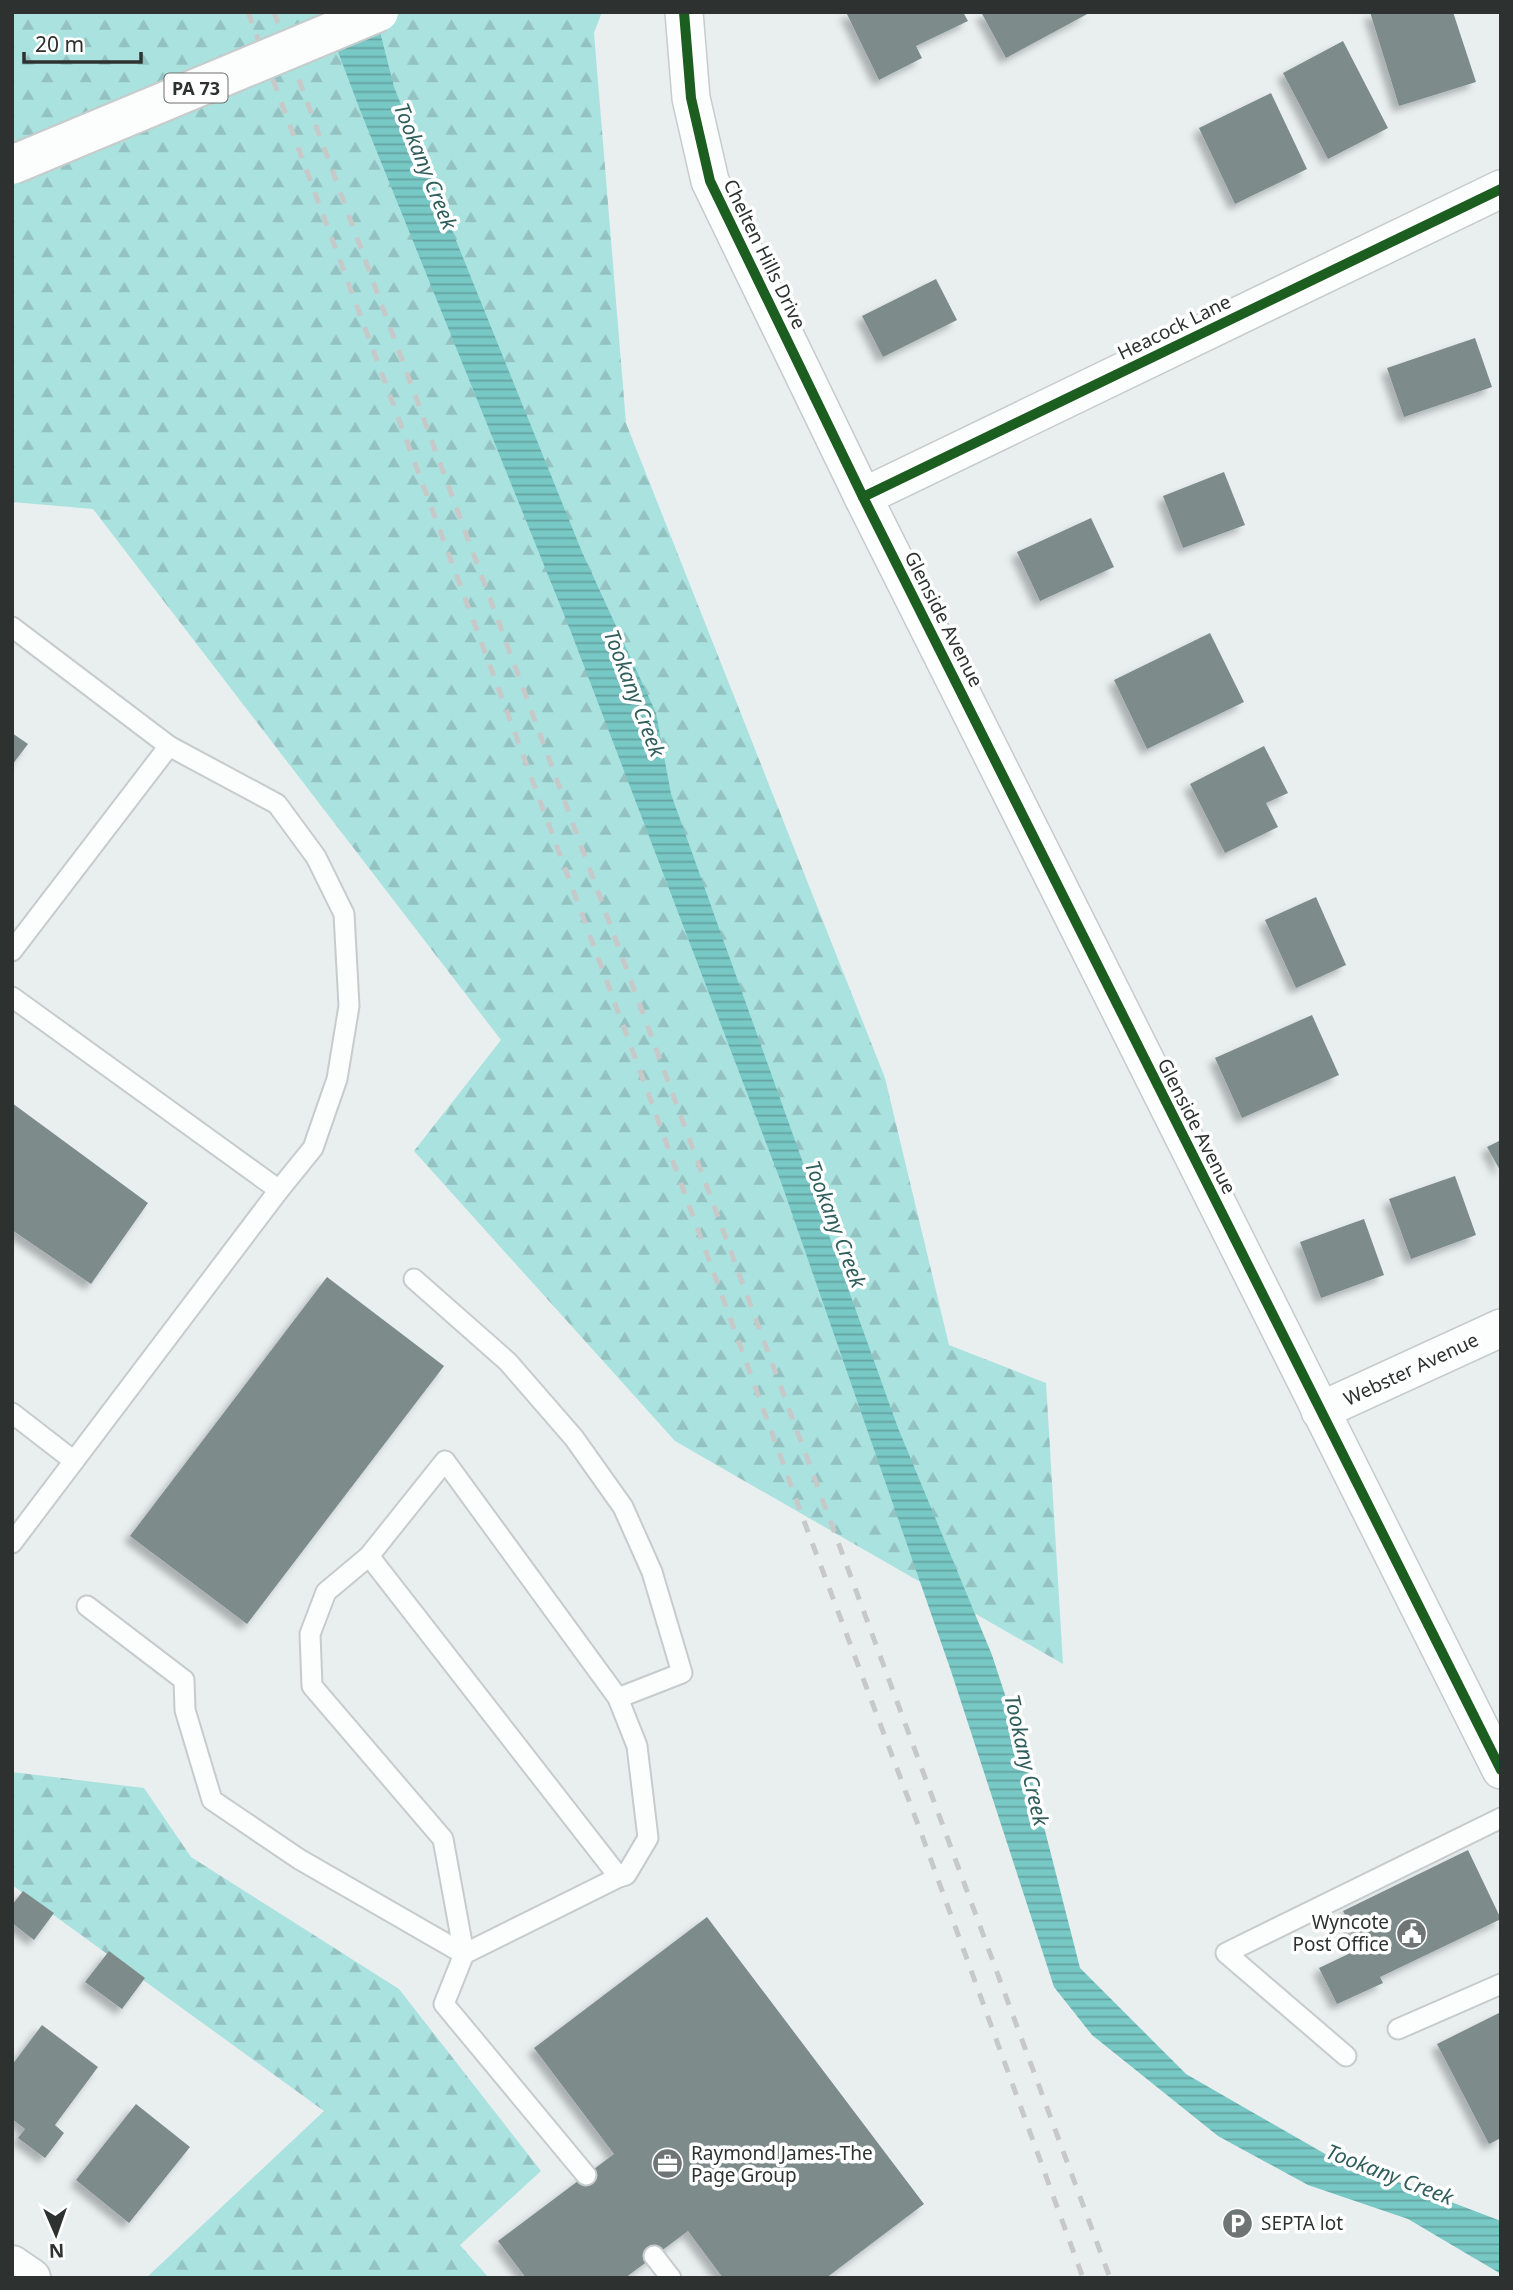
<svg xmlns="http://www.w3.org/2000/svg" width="1513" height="2290" font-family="'Noto Sans',sans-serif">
	<defs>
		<pattern id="forest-firs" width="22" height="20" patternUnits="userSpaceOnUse" patternTransform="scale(1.75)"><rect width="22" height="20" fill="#aae2e0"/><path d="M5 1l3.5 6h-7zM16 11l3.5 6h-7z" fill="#93c2c1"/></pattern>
		<pattern id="water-rules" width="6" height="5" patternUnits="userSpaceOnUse" patternTransform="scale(1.75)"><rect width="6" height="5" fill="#78c8c5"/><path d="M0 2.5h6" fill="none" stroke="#63a3a1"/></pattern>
		<filter id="shadow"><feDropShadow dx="-6" dy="6" stdDeviation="3.5" flood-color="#0004"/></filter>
	</defs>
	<rect width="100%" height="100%" fill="#e9efef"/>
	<!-- forest -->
	<g fill="url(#forest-firs)">
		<path d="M12,12H602L594,33L626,423L885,1078L949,1345L1046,1383L1063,1664L675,1441L414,1151L501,1040L93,509L12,502Z"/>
		<path d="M12,1772L144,1788L191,1857L399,1989L541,2171L460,2245L489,2278H146L324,2111L12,1885Z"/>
	</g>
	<!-- water -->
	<path fill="url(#water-rules)" d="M323,12H375L394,87L582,552L656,713L671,794L898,1428L992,1655L1029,1768L1080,1968L1186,2074L1327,2155L1501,2221V2274L1408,2219L1308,2185L1218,2136L1092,2035L1054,1987L951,1671L781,1182L571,632L360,110Z"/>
	<!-- building -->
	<g fill="#7d8c8b" filter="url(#shadow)">
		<path d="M846,12H963L968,21L916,46L922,58L879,80Z"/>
		<path d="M981,12H1091L1006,58Z"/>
		<path d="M1370,12H1453L1476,82L1399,106Z"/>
		<path d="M1343,41L1388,128L1328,159L1283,73Z"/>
		<path d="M1271,93L1307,169L1235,204L1199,128Z"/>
		<path d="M936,279L957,320L883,357L862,316Z"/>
		<path d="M1475,338L1492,387L1404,417L1387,368Z"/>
		<path d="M1224,472L1245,525L1183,548L1163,496Z"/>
		<path d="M1091,518L1114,567L1040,601L1017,552Z"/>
		<path d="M1210,633L1244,702L1147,749L1114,680Z"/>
		<path d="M12,733L28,744L12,765Z"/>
		<path d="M1264,746L1288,793L1266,803L1278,827L1225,853L1190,784Z"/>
		<path d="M1316,897L1346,965L1296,988L1265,920Z"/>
		<path d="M1312,1015L1339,1075L1242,1118L1215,1058Z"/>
		<path d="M12,1103L148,1203L91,1284L12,1230Z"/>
		<path d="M1501,1140V1172L1487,1147Z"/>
		<path d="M1455,1176L1476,1235L1411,1259L1389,1199Z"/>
		<path d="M1364,1219L1384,1275L1321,1298L1300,1242Z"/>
		<path d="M327,1277L444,1366L247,1624L130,1536Z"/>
		<path d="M1468,1850L1501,1919L1380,1977L1383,1983L1337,2004L1319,1968L1361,1948L1343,1911Z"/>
		<path d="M23,1891L54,1913L34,1940L12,1923V1905Z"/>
		<path d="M707,1917L924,2204L826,2278H723L688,2231L625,2278H526L498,2241L614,2154L534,2048Z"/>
		<path d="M109,1951L145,1978L122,2009L85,1982Z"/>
		<path d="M1501,2012V2138L1489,2144L1437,2044Z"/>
		<path d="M42,2025L98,2067L55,2125L64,2133L45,2158L18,2138L25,2129L12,2119V2065Z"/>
		<path d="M136,2104L190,2147L129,2223L76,2180Z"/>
	</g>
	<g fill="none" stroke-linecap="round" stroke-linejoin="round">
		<defs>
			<g id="service">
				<path d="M12,627L169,746L277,804L316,857L344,914L349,1006L337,1079L313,1148L279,1190L12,997"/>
				<path d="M12,951L169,746"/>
				<path d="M414,1279L508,1362L574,1438L623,1507L652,1572L682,1673L618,1698"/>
				<path d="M12,1413L74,1461"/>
				<path d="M12,1543L279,1190"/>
				<path d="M369,1556L445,1461L618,1698L637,1746L648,1838L626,1875L619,1877"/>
				<path d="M87,1606L184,1680L185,1710L212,1800L299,1859L464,1954"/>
				<path d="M464,1954L443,1839L312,1686L310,1634L326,1592L369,1556L619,1877L464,1954L444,2004L586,2175"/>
				<path d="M1398,2029L1501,1984"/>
				<path d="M1346,2056L1226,1953L1501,1818"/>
				<path d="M654,2256L671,2278"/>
			</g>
			<g id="minor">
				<path d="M684,12L691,98L710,181L863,497L1501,1770"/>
				<path d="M863,497L1501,189"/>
				<path d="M1320,1411L1501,1328"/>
			</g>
			<path id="secondary" d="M12,2265L31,2278"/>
		</defs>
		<!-- service casing -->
		<use href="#service" stroke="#c6cbcb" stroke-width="23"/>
		<!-- minor casing -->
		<use href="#minor" stroke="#c6cbcb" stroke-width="40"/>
		<!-- secondary casing -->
		<use href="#secondary" stroke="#c6cbcb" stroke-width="42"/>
		<!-- service -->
		<use href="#service" stroke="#fcfdfd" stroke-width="19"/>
		<!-- minor -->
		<use href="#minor" stroke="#fcfdfd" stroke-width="37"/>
		<!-- secondary -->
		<use href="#secondary" stroke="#fcfdfd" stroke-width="38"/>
		<!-- rail -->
		<g stroke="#c7c9c9" stroke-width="5" stroke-dasharray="12 12" stroke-linecap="butt">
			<path d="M248,12L650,1098L804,1521L920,1830L1083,2278"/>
			<path d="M274,12C552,768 831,1523 1110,2278"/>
		</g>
		<defs>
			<path id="primary-bridge" d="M12,165L379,12"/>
		</defs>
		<!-- primary-bridge casing -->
		<use href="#primary-bridge" stroke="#c6cbcb" stroke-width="42" stroke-linecap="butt"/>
		<!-- primary-bridge -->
		<use href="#primary-bridge" stroke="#fcfdfd" stroke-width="38"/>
		<defs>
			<g id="cycleway">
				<path d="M684,12L691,98L710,181L863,497L1501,1770"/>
				<path d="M863,497L1501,189"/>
			</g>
		</defs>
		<!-- cycleway casing -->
		<use href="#cycleway" stroke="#fff" stroke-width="15"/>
		<!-- cycleway -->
		<use href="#cycleway" stroke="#1b5e20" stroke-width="10"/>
	</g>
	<!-- icons -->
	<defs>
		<symbol id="civic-disc" viewBox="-11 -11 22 22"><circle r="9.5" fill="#6f7474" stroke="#fff"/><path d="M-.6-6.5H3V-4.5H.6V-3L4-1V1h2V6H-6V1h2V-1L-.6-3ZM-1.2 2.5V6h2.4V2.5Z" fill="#fff"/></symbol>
		<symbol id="office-disc" viewBox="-11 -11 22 22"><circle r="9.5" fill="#6f7474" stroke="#fff"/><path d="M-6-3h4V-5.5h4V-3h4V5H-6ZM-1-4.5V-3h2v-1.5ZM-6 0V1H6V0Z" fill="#fff"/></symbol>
		<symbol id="parking-disc" viewBox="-11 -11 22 22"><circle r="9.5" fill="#6f7474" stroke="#fff"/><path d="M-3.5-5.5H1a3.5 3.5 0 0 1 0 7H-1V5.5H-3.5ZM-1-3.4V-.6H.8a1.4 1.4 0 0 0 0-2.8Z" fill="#fff"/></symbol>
	</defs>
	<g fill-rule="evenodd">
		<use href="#civic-disc" x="1394" y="1916" width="35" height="35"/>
		<use href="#office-disc" x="650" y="2146" width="35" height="35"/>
		<use href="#parking-disc" x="1220" y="2206" width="35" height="35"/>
	</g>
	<g text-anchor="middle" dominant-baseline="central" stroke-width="7" stroke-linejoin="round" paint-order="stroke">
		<!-- shield labels -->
		<rect fill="#fff" stroke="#6c706f" stroke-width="2" x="164.5" y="73.5" width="63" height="29" rx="5"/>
		<g font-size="18" font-weight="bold" fill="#2d3231">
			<text x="196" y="88">PA 73</text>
		</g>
		<!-- street labels -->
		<g font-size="19" fill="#2d3231" stroke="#fff">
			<text transform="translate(765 254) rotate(64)">Chelten Hills Drive</text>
			<text transform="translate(1174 327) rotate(-26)">Heacock Lane</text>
			<text transform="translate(944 619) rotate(63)">Glenside Avenue</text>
			<text transform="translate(1197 1126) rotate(63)">Glenside Avenue</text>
			<text transform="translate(1411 1369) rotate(-25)">Webster Avenue</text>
		</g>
		<!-- poi labels -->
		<g font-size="19" fill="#2d3231" stroke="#fff" text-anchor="start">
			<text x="1389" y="1922" text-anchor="end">Wyncote<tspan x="1389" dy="22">Post Office</tspan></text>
			<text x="691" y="2153">Raymond James-The<tspan x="691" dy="22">Page Group</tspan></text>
			<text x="1261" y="2223">SEPTA lot</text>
		</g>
		<!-- water labels -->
		<g font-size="21" font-style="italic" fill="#2f5e5c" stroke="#fff">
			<text transform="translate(426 166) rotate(68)">Tookany Creek</text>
			<text transform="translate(635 693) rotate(69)">Tookany Creek</text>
			<text transform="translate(836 1224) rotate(69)">Tookany Creek</text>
			<text transform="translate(1027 1760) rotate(77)">Tookany Creek</text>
			<text transform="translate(1390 2174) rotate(21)">Tookany Creek</text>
		</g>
	</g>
	<!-- border -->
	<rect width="1513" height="2290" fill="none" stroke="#2d3231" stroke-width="28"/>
	<!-- north arrow -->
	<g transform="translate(56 2234) rotate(178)" stroke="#ffffff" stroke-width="5" paint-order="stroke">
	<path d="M0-5L12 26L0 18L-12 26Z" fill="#2d3231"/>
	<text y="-10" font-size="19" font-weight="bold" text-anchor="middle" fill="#2d3231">N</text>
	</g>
	<!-- scale -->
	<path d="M24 52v10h117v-10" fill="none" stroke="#2d3231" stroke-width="3.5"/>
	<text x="35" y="52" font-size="21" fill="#2d3231" stroke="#ffffff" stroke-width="5" paint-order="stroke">20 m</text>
</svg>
